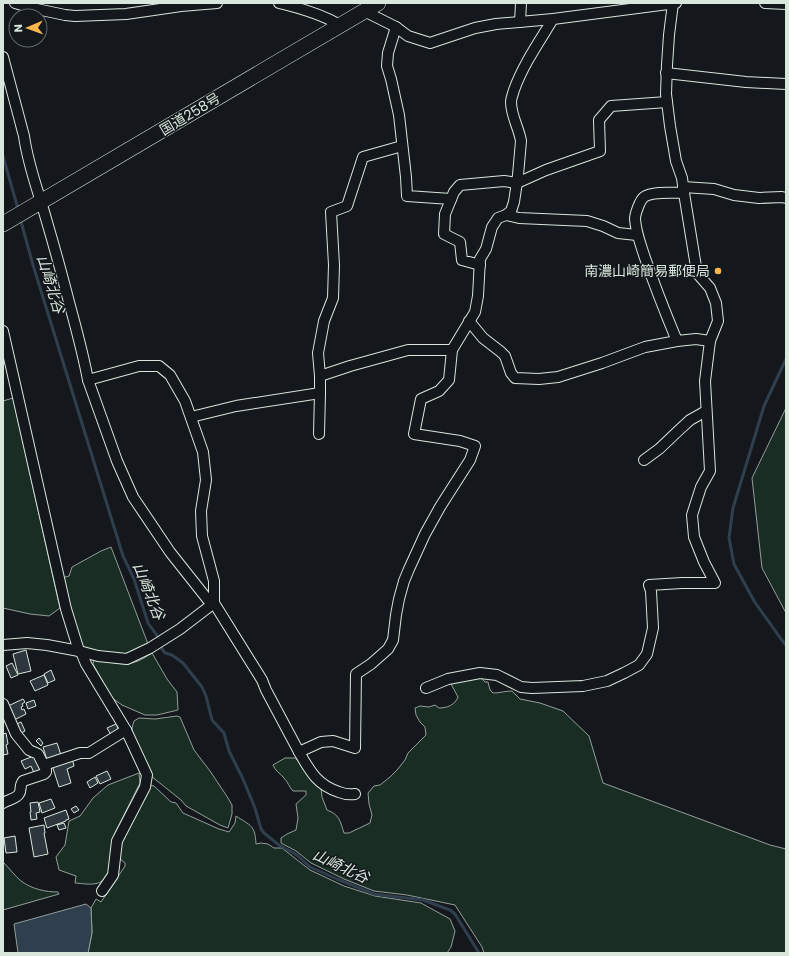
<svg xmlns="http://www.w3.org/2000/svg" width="789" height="956" font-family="Poppins,'Noto Sans JP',sans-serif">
	<rect width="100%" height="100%" fill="#14181c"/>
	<!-- green -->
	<g fill="#1a2d24" stroke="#939e99">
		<path d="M13,398L60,608L49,616L30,614L3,608V401Z"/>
		<path d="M786,408V613L762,568L752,478Z"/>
		<path d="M111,547L148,644L128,654L120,655L85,649L81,645L62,578L69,576L72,567L101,551Z"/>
		<path d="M152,653L167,679L177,692L178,710L157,715H145L122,705L112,698L93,664L94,658C109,662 124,667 138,661C143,659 147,656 152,653Z"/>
		<path d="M478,675L485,682H488L490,690L493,693C500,693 505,691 512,691L520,699L540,703L563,711L589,736L603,783L770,845L786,849V953H484L482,947L455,905L407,895L374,891L344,879L311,863L296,851L281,843V838L287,834L296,830L298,818L296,804L306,795V791H293C289,787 288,782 284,778C280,773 275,771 273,765L285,758H295L304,765L321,788L322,797L327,810C340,815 340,821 344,833H349L370,823L372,815L369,804L368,793L374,786L380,785L390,777L397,770L405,760L408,753L426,735L425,727L420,722L416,715L415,708L420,706L429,707L435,705L439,708C447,708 455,705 458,697L451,684L453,681Z"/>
		<path d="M177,716L180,717L194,750L210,771L228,798L232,805V814L228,828L220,825L186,806L181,800L151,776L133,736L132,728L134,721L139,718L155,719Z"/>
		<path d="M139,773L140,783L115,833L112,841L109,871C103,888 89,884 75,883L76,876L59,870L56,857L65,845L69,821L80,816L93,798L108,785Z"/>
		<path d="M150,785L154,786L171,802L176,803L183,813L219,829L229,832L235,823L236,816C251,826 255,825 256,844L261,843L268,844L274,848H282L310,870L344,886L375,896L421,903L450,919L455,931L451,947L447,953H88L92,933L91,908L96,899L101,902L125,866V863L119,858L120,844Z"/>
		<path d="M3,862C9,868 15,876 21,881C32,889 45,892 58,892L59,894L3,910Z"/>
	</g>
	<!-- water -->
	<path fill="#2f3f4d" stroke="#939e99" d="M86,904L91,908L92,933L88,953H18L14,924Z"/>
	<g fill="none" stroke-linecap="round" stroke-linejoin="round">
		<!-- stream -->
		<g stroke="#2f3f4d" stroke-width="3">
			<path d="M3,156L18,209"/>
			<path d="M20,218L33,265L123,556L134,579L148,623L158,637L162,649L165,653L172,655L183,663L202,687L206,696L212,720L224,733L229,751L243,779L255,808L261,829L264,833L279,845L297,855L310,867L337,879L374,894L423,900L450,910L455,914L479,953"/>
			<path d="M786,359L764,406L733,508L729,538L734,564L754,601L781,639L786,645"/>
		</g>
	</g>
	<!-- building -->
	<g fill="#2c363c" stroke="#d8e6dc">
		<path d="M26,650L31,671L18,674L13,654Z"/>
		<path d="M12,663L18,675L11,678L6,666Z"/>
		<path d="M51,670L55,680L48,683L44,674Z"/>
		<path d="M44,675L48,685L35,691L30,681Z"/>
		<path d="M23,699L25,702L22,704L23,706L21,707L22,710L24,709L26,714L14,720L8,706Z"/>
		<path d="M34,700L36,706L28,709L26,703Z"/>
		<path d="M21,722L25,731L21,733L17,724Z"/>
		<path d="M116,724L119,730L111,735L107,728Z"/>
		<path d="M6,733L8,744L6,745L8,754L3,755V734Z"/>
		<path d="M39,738L43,743L41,746L36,741Z"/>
		<path d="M57,743L61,755L47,760L43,747Z"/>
		<path d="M36,755L43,771L35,775L31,766L25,769L21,761Z"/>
		<path d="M72,758L74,766L67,769L71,783L59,787L52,765Z"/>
		<path d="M107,771L111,779L100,784L96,776Z"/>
		<path d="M95,777L98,783L90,788L87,782Z"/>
		<path d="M51,799L55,808L42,813L39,803Z"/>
		<path d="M38,802L40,812L36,813L37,819L31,820L30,812H31L30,803Z"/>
		<path d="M76,806L79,810L74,813L71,809Z"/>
		<path d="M66,810L69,819L66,820V821L47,828L44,818Z"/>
		<path d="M64,823L66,828L59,830L57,825Z"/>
		<path d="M44,825L45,833H44L48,854L34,857L29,828Z"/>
		<path d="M15,836L17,852L6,853L4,838Z"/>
	</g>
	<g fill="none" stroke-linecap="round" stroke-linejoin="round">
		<defs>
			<g id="minor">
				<path d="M15,3L32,8L65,15L75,16L126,14L181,6L217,3"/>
				<path d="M279,3C300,8 321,14 340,25"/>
				<path d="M765,3L786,4"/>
				<path d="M364,11L396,27L408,36L430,43L475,28L496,24L553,19L676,3"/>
				<path d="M520,22L521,3"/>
				<path d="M396,27L388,53L387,66L391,79L399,115L406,177L407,196L451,199"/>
				<path d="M3,57L24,136C28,166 39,193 47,222C55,249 62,275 69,302C76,328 83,353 88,380L139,366H159L170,375L185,401L203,452L206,480L201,511L202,536L214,581V603L262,680L266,690L299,752L321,742L333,741L355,748L356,674L371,664L388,649L393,640L396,615L399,599L404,581L409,569L425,534L440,507L470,460L475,446L460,441L414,434L421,399L439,391L449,380L452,350L475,312L478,296L480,259L486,249L492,227L498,218L506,215L511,211L514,202L518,175L521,141C519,128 511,116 511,102C511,98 513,94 514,90C523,65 539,42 553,19"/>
				<path d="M666,73L746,82L786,84"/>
				<path d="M683,187L714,189L734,195L759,198L782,197L786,198"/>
				<path d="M506,215L519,218L587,221L603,226L618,233L637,235"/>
				<path d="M480,265L462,260L460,242L444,234L445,214L454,192L460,185L504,181L517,183L546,170L600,151L599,120L611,106L667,102"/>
				<path d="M469,321L483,338L501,352L505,356L511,373L515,378L539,379L558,377L602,363L645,347L677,341L696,339L710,341"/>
				<path d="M3,331L66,609L79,651"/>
				<path d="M677,341C665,312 654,284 644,255C640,242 636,233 635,219C635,214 640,200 644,197C652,191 674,193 684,193"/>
				<path d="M320,376L318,353L324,321L333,298L334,265L331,212L347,206L363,157L402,146"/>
				<path d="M88,380L117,461L133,497L170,552L208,600L214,603"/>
				<path d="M191,417L236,406L320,393V376L350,366L408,350H452"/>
				<path d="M319,434L320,393"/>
				<path d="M644,460L659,449L679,430L690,420L706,411"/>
				<path d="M3,645L27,643L47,645L79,651L98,656L127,659L150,648L180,629L214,603"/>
				<path d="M81,652L86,664L126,730L147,775L145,787L117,841L113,875L102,891"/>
				<path d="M426,688L448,679L480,673L497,675L521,687L532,688L583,686L607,681L624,673L639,665L647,654L653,628L651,591L649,585L682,583H715L704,562L694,537L692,515L701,487L710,471L705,381L710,341L718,321L716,303L710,288L697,273L684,193L682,178L676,161L670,126L666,94L667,65L669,35L673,3"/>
				<path d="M3,704L16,734L29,750L38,754L46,770V772L44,774L23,781C19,786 22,790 19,794C16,799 7,800 3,803"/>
				<path d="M299,752C310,771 317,785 339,792C344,794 349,795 355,794"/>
				<path d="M44,765L80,753H89L126,730"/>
			</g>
			<path id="highway" d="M3,224L378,3"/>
		</defs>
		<!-- minor casing -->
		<use href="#minor" stroke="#d8e6dc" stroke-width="12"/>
		<!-- highway casing -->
		<use href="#highway" stroke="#d8e6dc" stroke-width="16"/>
		<!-- minor -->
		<use href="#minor" stroke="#14181c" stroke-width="10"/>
		<!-- highway -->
		<use href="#highway" stroke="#14181c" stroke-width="15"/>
	</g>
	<!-- markers -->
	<circle fill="#ffb74d" stroke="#14181c" stroke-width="1.5" cx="718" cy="271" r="4"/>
	<g text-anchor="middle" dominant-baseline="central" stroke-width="3" stroke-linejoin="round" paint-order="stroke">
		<!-- street labels -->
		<g font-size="14" fill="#d8e6dc" stroke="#14181c">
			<text transform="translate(190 114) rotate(-31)">国道258号</text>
		</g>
		<!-- poi labels -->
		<g font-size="14" fill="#d8e6dc" stroke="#14181c" text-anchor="end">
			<text x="710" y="271">南濃山崎簡易郵便局</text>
		</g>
		<!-- water labels -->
		<g font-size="15" font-style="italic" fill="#d8e6dc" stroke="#14181c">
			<text transform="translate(51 284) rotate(73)">山崎北谷</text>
			<text transform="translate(149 591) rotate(68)">山崎北谷</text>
			<text transform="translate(341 866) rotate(25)">山崎北谷</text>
		</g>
	</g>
	<!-- border -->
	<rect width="789" height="956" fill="none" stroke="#d8e6dc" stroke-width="8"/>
	<!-- north arrow -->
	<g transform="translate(28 28) rotate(268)"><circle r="19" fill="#14181c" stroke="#626a69"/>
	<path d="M0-3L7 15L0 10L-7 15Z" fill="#ffb74d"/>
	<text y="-6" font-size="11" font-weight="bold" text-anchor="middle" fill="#d8e6dc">N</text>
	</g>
</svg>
